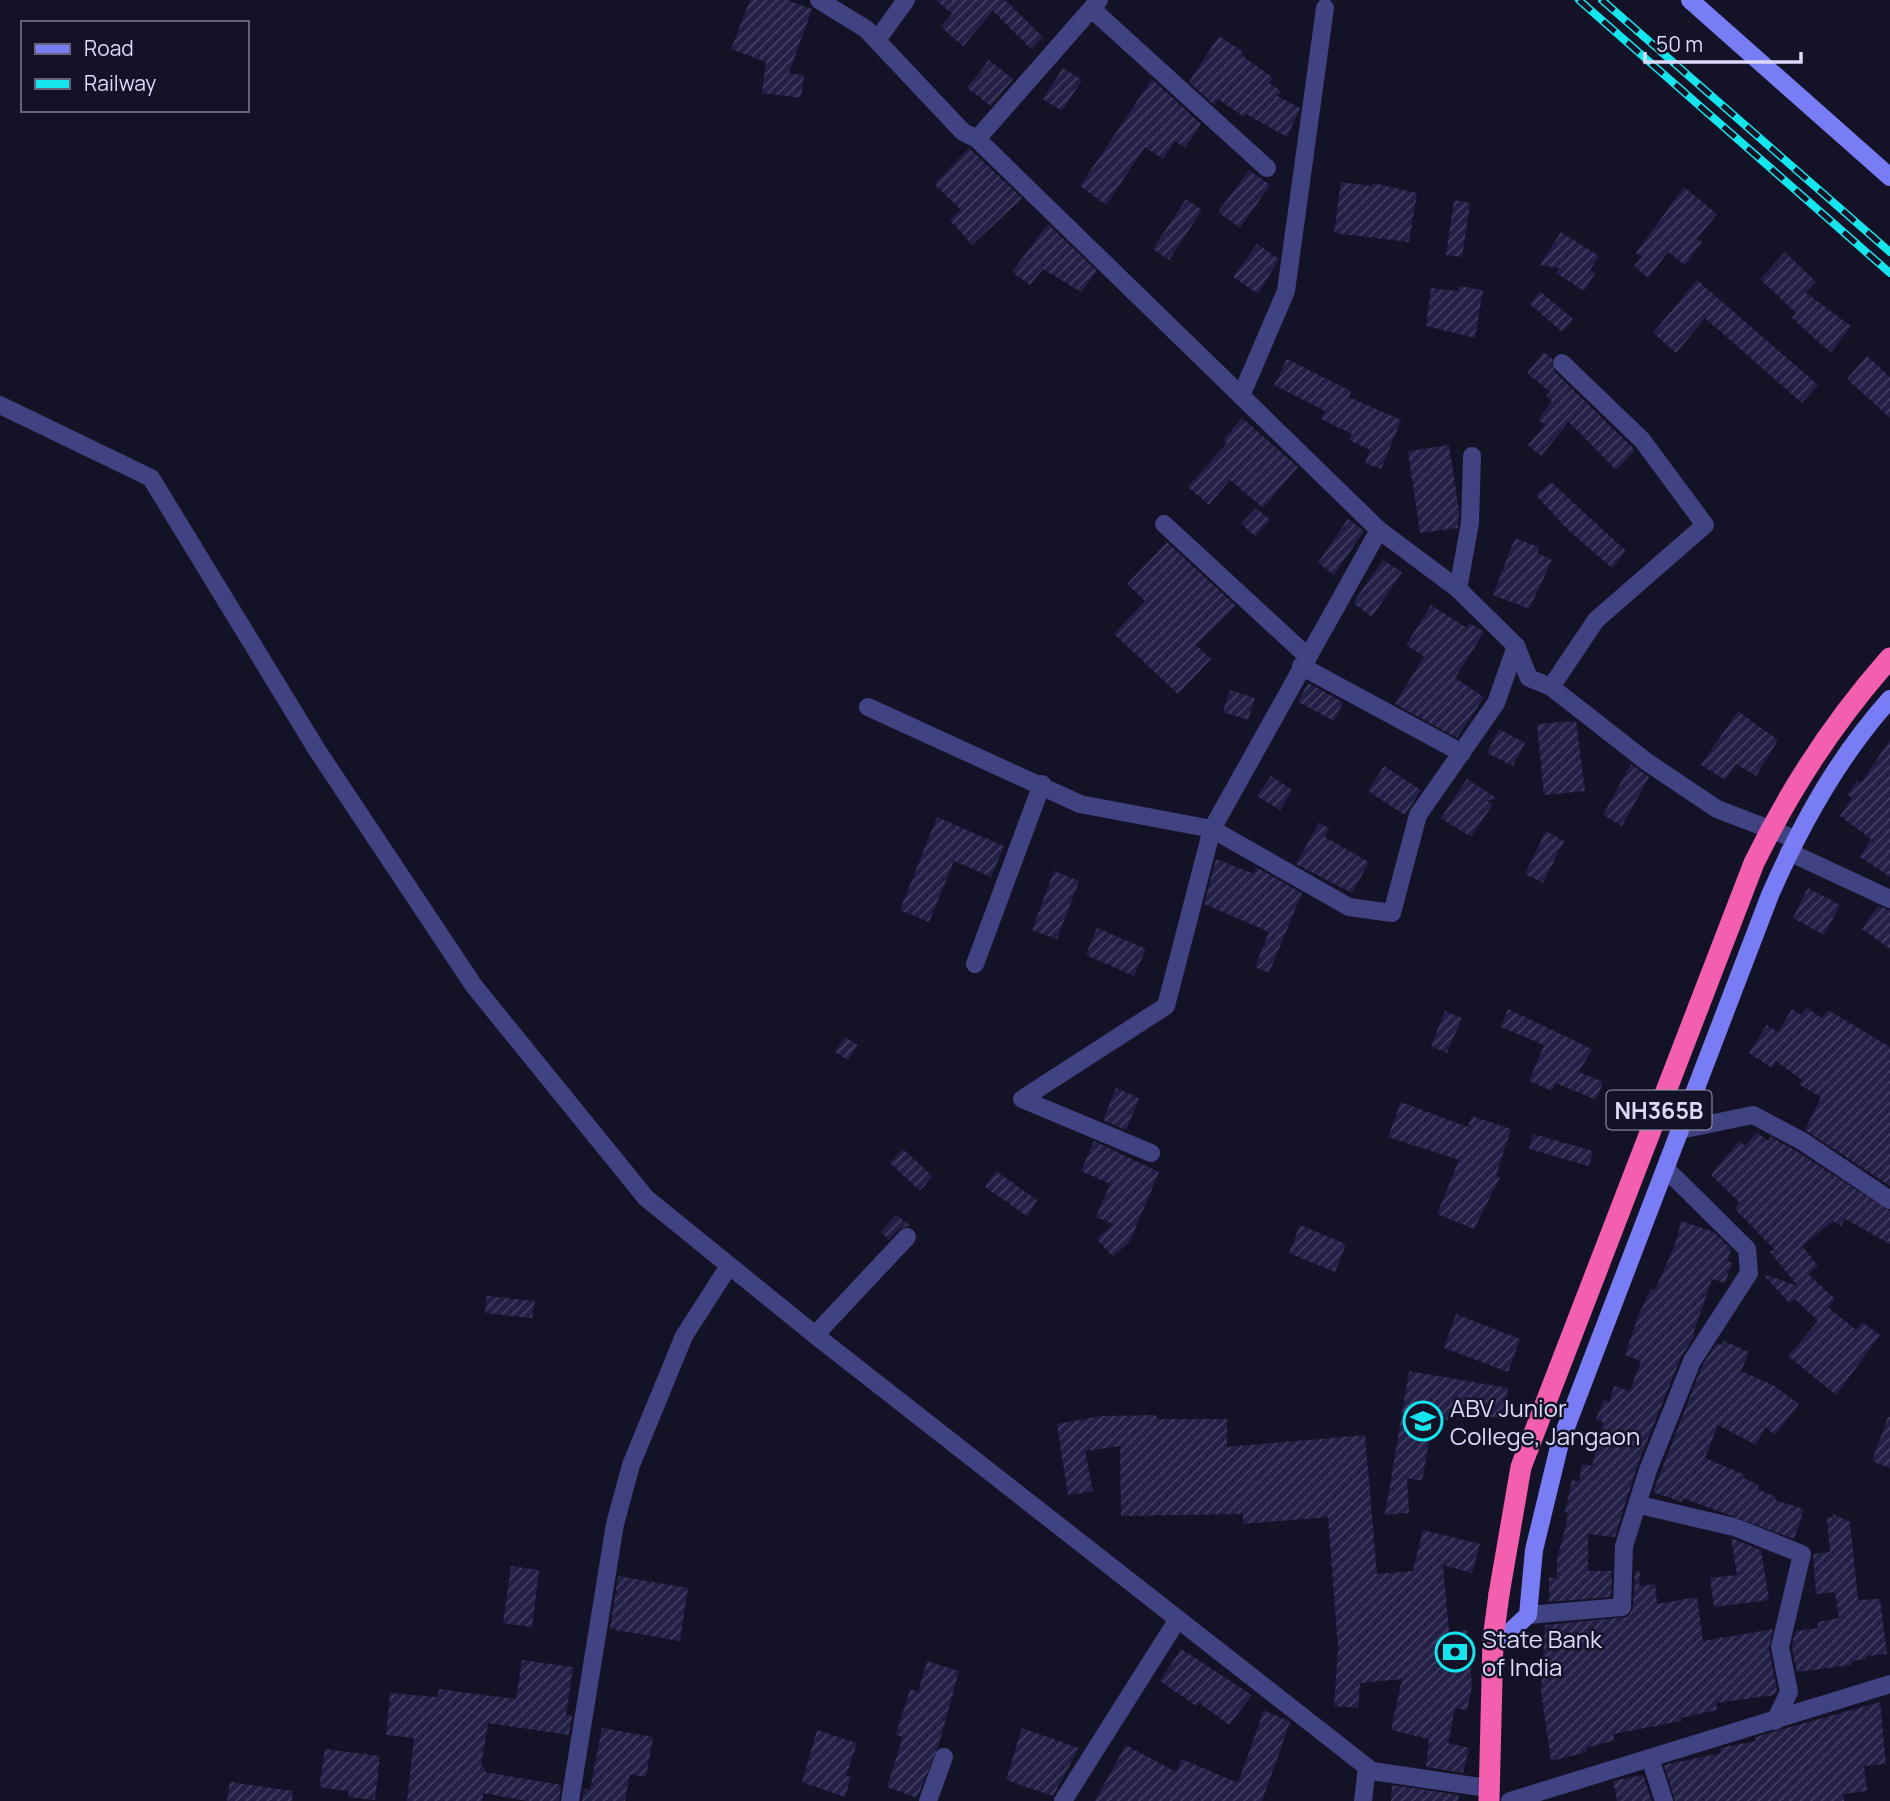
<svg xmlns="http://www.w3.org/2000/svg" width="1890" height="1801" font-family="Manrope,sans-serif">
	<defs>
		<pattern id="building-hatch" width="6" height="6" patternUnits="userSpaceOnUse" patternTransform="scale(1.75)"><rect width="6" height="6" fill="#241f46"/><path d="M-1 1l2-2M0 6l6-6M5 7l2-2" fill="none" stroke="#433f62"/></pattern>
	</defs>
	<rect width="100%" height="100%" fill="#141226"/>
	<!-- building -->
	<g fill="url(#building-hatch)">
		<path d="M750,0H787L812,9L789,73L804,75L801,98L762,93L766,62L731,49Z"/>
		<path d="M936,0H1005L1043,37L1031,49L993,11L963,46L941,27L952,14Z"/>
		<path d="M1219,36L1243,52L1241,55L1273,78L1269,83L1281,91L1277,96L1300,108L1287,137L1246,114L1244,117L1218,99L1214,105L1189,82Z"/>
		<path d="M989,60L1013,79L991,106L967,88Z"/>
		<path d="M1063,68L1082,80L1062,111L1043,99Z"/>
		<path d="M1152,79L1201,124L1185,148L1175,141L1163,159L1145,147L1106,205L1080,186Z"/>
		<path d="M969,148L1022,198L972,245L950,220L961,210L934,184Z"/>
		<path d="M1249,170L1270,185L1240,228L1218,212Z"/>
		<path d="M1341,182L1372,186L1373,183L1417,193L1409,242L1334,233Z"/>
		<path d="M1684,187L1717,214L1697,239L1702,242L1685,265L1668,252L1648,278L1634,266L1642,257L1636,253Z"/>
		<path d="M1186,199L1202,210L1169,260L1153,249Z"/>
		<path d="M1454,200L1470,203L1462,257L1446,255Z"/>
		<path d="M1048,224L1097,271L1081,292L1043,269L1030,285L1012,272Z"/>
		<path d="M1561,232L1599,256L1590,270L1595,273L1584,291L1556,273L1560,268L1540,265Z"/>
		<path d="M1257,244L1279,259L1258,294L1233,277Z"/>
		<path d="M1785,252L1816,282L1806,293L1851,326L1831,353L1792,318L1796,313L1760,279Z"/>
		<path d="M1697,280L1818,385L1802,403L1705,318L1676,353L1653,333Z"/>
		<path d="M1459,286L1483,290L1475,338L1426,326L1431,288L1458,291Z"/>
		<path d="M1540,291L1573,319L1562,332L1530,304Z"/>
		<path d="M1544,352L1552,358L1554,371L1635,450L1616,470L1569,422L1541,456L1528,445L1545,425L1538,420L1552,401L1546,396L1550,392L1527,373Z"/>
		<path d="M1867,356L1890,377V418L1847,379Z"/>
		<path d="M1287,359L1351,391L1349,397L1401,420L1381,469L1365,463L1370,450L1349,440L1352,434L1321,419L1325,411L1274,385Z"/>
		<path d="M1242,418L1298,467L1263,508L1230,480L1209,505L1188,487L1227,443L1223,440Z"/>
		<path d="M1449,445L1459,511L1458,528L1420,533L1408,451Z"/>
		<path d="M1551,482L1626,551L1612,568L1567,529L1536,495Z"/>
		<path d="M1256,508L1270,520L1255,536L1241,524Z"/>
		<path d="M1348,519L1364,531L1334,575L1318,563Z"/>
		<path d="M1515,538L1539,547L1537,553L1552,560L1529,609L1493,595Z"/>
		<path d="M1167,542L1236,606L1196,645L1211,659L1178,694L1114,634L1145,601L1127,584Z"/>
		<path d="M1383,560L1402,572L1372,617L1353,603Z"/>
		<path d="M1431,605L1467,628L1470,623L1484,632L1455,678L1484,697L1457,738L1395,704L1424,656L1406,645Z"/>
		<path d="M1308,683L1343,702L1334,721L1298,702Z"/>
		<path d="M1230,690L1255,698L1248,720L1223,712Z"/>
		<path d="M1738,711L1778,740L1756,776L1736,764L1725,780L1701,765Z"/>
		<path d="M1576,721L1585,791L1544,795L1537,724Z"/>
		<path d="M1499,729L1525,743L1513,766L1487,753Z"/>
		<path d="M1890,740V877L1860,857L1871,839L1840,816L1852,798L1847,795L1857,780L1861,783Z"/>
		<path d="M1631,764L1649,777L1622,826L1603,815Z"/>
		<path d="M1384,766L1421,790L1405,815L1368,791Z"/>
		<path d="M1271,776L1292,790L1280,810L1257,796Z"/>
		<path d="M1467,779L1498,799L1486,800L1493,804L1471,837L1441,818Z"/>
		<path d="M937,817L1004,846L991,877L954,861L929,922L900,910Z"/>
		<path d="M1319,823L1329,828L1325,837L1369,862L1352,893L1296,864Z"/>
		<path d="M1546,831L1564,841L1543,883L1525,874Z"/>
		<path d="M1216,859L1254,874L1256,867L1302,893L1269,973L1255,967L1269,932L1204,904Z"/>
		<path d="M1054,871L1079,881L1057,939L1032,930Z"/>
		<path d="M1808,888L1840,905L1824,935L1793,918Z"/>
		<path d="M1878,906L1890,910V949L1862,929Z"/>
		<path d="M1097,928L1146,949L1134,976L1086,955Z"/>
		<path d="M1807,1008L1822,1018L1828,1010L1890,1047V1186L1805,1130L1821,1097L1800,1085L1802,1080L1776,1061L1772,1068L1749,1053L1767,1025L1778,1032L1792,1009L1801,1015Z"/>
		<path d="M1508,1009L1592,1049L1579,1072L1603,1082L1596,1100L1556,1083L1552,1091L1529,1081L1544,1045L1501,1027Z"/>
		<path d="M1445,1011L1462,1018L1447,1053L1431,1046Z"/>
		<path d="M845,1037L858,1045L848,1060L835,1052Z"/>
		<path d="M1116,1088L1139,1098L1126,1130L1103,1120Z"/>
		<path d="M1401,1102L1468,1127L1472,1116L1511,1129L1496,1176L1500,1177L1474,1229L1437,1214L1459,1160L1388,1137Z"/>
		<path d="M1757,1132L1768,1141L1771,1137L1796,1151L1890,1211V1244L1845,1219L1841,1226L1833,1221L1802,1246L1818,1266L1808,1274L1835,1299L1828,1307L1856,1330L1862,1322L1880,1335L1836,1395L1788,1356L1818,1321L1795,1299L1789,1303L1763,1274L1798,1286L1769,1251L1775,1250L1734,1208L1740,1203L1711,1175L1739,1141L1745,1146Z"/>
		<path d="M1533,1134L1593,1151L1589,1166L1529,1149Z"/>
		<path d="M1094,1141L1159,1172L1130,1241L1113,1257L1097,1239L1113,1224L1096,1217L1110,1184L1081,1171Z"/>
		<path d="M903,1149L932,1176L923,1188L919,1190L890,1163Z"/>
		<path d="M996,1171L1037,1200L1027,1216L985,1187Z"/>
		<path d="M896,1215L910,1225L899,1229L889,1240L881,1232Z"/>
		<path d="M1681,1221L1714,1232L1731,1249L1727,1261L1732,1263L1725,1283L1712,1279L1693,1334L1695,1335L1681,1357L1637,1466L1615,1537L1588,1534V1571H1612L1611,1597L1549,1602V1578H1557V1558L1566,1526L1568,1513L1565,1512L1572,1480L1579,1482L1582,1464L1592,1466L1603,1422L1596,1419L1604,1400L1609,1402L1614,1386L1630,1391L1641,1361L1625,1355L1639,1314L1651,1289L1655,1290L1676,1242Z"/>
		<path d="M1300,1225L1346,1244L1335,1272L1289,1253Z"/>
		<path d="M487,1296L535,1301L532,1318L485,1313Z"/>
		<path d="M1456,1314L1520,1339L1508,1372L1444,1348Z"/>
		<path d="M1724,1341L1749,1352L1741,1371L1773,1385L1799,1404L1775,1435L1765,1427L1756,1445L1718,1425L1705,1458L1745,1475L1743,1478L1759,1485L1757,1489L1776,1497L1775,1500L1804,1509L1794,1539L1683,1498L1682,1502L1653,1492L1702,1366L1717,1343L1722,1345Z"/>
		<path d="M1409,1371L1508,1388L1503,1419L1450,1410L1448,1420L1433,1418L1422,1481L1407,1478L1409,1513L1385,1515Z"/>
		<path d="M1156,1415L1157,1419H1227V1447L1365,1435L1377,1574L1413,1571L1423,1530L1480,1544L1472,1573L1443,1565L1449,1632L1467,1630L1472,1686L1467,1710L1455,1708L1448,1743L1469,1748L1463,1773L1426,1767L1429,1739L1391,1730L1402,1679L1360,1683L1358,1708L1334,1706L1338,1648L1328,1517L1243,1524V1514L1121,1516L1120,1446L1085,1451L1093,1491L1068,1495L1057,1424L1102,1416Z"/>
		<path d="M1888,1417H1890V1468L1872,1461Z"/>
		<path d="M1833,1514L1850,1522L1858,1600L1880,1599L1887,1654L1866,1656V1659L1852,1661V1665L1797,1672L1792,1647L1795,1631L1818,1628V1622L1839,1618L1835,1592L1816,1594L1813,1554L1830,1552L1827,1517L1833,1518Z"/>
		<path d="M1731,1538L1761,1550L1769,1600L1714,1607L1710,1578L1737,1575Z"/>
		<path d="M511,1566L539,1570L532,1627L503,1623Z"/>
		<path d="M1635,1571H1640L1639,1586L1655,1584L1657,1604L1697,1597L1703,1641L1773,1629L1769,1649L1777,1690L1775,1695L1716,1703L1717,1710L1681,1718V1721L1613,1734L1615,1740L1586,1748L1587,1752L1551,1761L1541,1692L1545,1625L1628,1617L1633,1608Z"/>
		<path d="M618,1576L688,1588L680,1641L610,1629Z"/>
		<path d="M1181,1649L1252,1695L1229,1725L1198,1702L1196,1706L1160,1681Z"/>
		<path d="M522,1660L573,1667L566,1715L572,1716L569,1735L488,1723L481,1767L485,1768V1772L561,1785L559,1801H527L483,1793L482,1801H407L414,1738L386,1735L390,1693L438,1697L439,1689L516,1699Z"/>
		<path d="M927,1661L959,1671L938,1747L917,1798L887,1787L903,1737L896,1735L910,1689L918,1692Z"/>
		<path d="M1880,1702L1886,1764L1864,1766L1867,1791L1843,1794L1844,1801H1675L1664,1765L1721,1753L1720,1748L1756,1741L1755,1737Z"/>
		<path d="M1264,1710L1290,1722L1262,1801H1095L1126,1745L1176,1772L1182,1759L1238,1783Z"/>
		<path d="M602,1728L653,1737L646,1777L630,1774L625,1801H582L584,1789L590,1790Z"/>
		<path d="M1022,1728L1079,1748L1053,1796L1006,1780Z"/>
		<path d="M817,1730L857,1743L846,1776L851,1777L845,1797L802,1782Z"/>
		<path d="M325,1749L380,1756L375,1800L348,1797L349,1791L319,1787Z"/>
		<path d="M1643,1775L1652,1801H1617L1613,1781Z"/>
		<path d="M230,1782L293,1791L292,1801H227Z"/>
		<path d="M1392,1785L1459,1795L1458,1801H1391Z"/>
	</g>
	<g fill="none" stroke-linecap="round" stroke-linejoin="round">
		<!-- street -->
		<g stroke="#404281" stroke-width="18">
			<path d="M819,0L866,29L963,132L977,139L1379,530L1458,589L1516,646L1529,678L1551,687L1647,762L1717,809L1795,839"/>
			<path d="M1093,10L1267,168"/>
			<path d="M877,40L906,0"/>
			<path d="M977,139L1099,0"/>
			<path d="M1241,396L1286,291L1325,8"/>
			<path d="M0,405L151,478L317,750L474,986L646,1198L815,1335L1372,1771L1487,1788"/>
			<path d="M1164,524L1307,656"/>
			<path d="M1458,589L1470,523L1472,456"/>
			<path d="M1301,666L1462,753"/>
			<path d="M1551,687L1596,620L1705,525L1642,440L1562,363"/>
			<path d="M868,707L1080,804L1212,829L1379,530"/>
			<path d="M1789,852L1890,899"/>
			<path d="M975,964L1042,784"/>
			<path d="M1680,1130L1753,1115L1802,1141L1890,1200"/>
			<path d="M1151,1153L1022,1099L1166,1006L1212,829L1349,907L1392,913L1418,815L1496,703L1516,646"/>
			<path d="M815,1335L907,1237"/>
			<path d="M1640,1505L1734,1527L1802,1554L1780,1647L1789,1692L1775,1721"/>
			<path d="M1528,1615L1622,1607L1624,1546L1648,1470L1692,1361L1749,1273L1747,1249L1667,1170"/>
			<path d="M1650,1758L1664,1801"/>
			<path d="M570,1801L615,1524L631,1465L684,1336L729,1266"/>
			<path d="M928,1801L944,1757"/>
			<path d="M1063,1801L1178,1619"/>
			<path d="M1363,1801L1367,1767"/>
			<path d="M1510,1801L1890,1684"/>
		</g>
		<!-- secondary -->
		<g stroke="#787df5" stroke-width="18">
			<path d="M1690,0L1890,177"/>
			<path d="M1493,1639L1511,1631L1528,1615L1534,1550L1560,1443L1770,895C1801,824 1838,757 1890,699"/>
		</g>
		<!-- highway -->
		<path stroke="#f35eaf" stroke-width="21" d="M1489,1801L1493,1639L1499,1594"/>
		<defs>
			<g id="rail">
				<path d="M1579,0L1890,273"/>
				<path d="M1602,0L1890,252"/>
			</g>
		</defs>
		<!-- rail casing -->
		<use href="#rail" stroke="#15e5ed" stroke-width="8"/>
		<!-- rail -->
		<use href="#rail" stroke="#141226" stroke-width="5" stroke-dasharray="16" stroke-linecap="butt"/>
		<!-- highway-bridge -->
		<path stroke="#f35eaf" stroke-width="21" d="M1499,1594L1521,1467L1754,863C1790,789 1836,719 1890,658"/>
	</g>
	<!-- icons -->
	<defs>
		<symbol id="university-ring" viewBox="-11 -11 22 22"><circle r="9.5" fill="#141226" stroke="#15e5ed" stroke-width="1.5"/><path d="M0-5L7-2L0 1L-7-2ZM-4 1L0 2.5L4 1V4Q0 6-4 4Z" fill="#15e5ed"/></symbol>
		<symbol id="bank-ring" viewBox="-11 -11 22 22"><circle r="9.5" fill="#141226" stroke="#15e5ed" stroke-width="1.5"/><path d="M-6-4H6V4H-6ZM0-2.3a2.3 2.3 0 1 0 0 4.6a2.3 2.3 0 1 0 0-4.6Z" fill="#15e5ed"/></symbol>
	</defs>
	<g fill-rule="evenodd">
		<use href="#university-ring" x="1401" y="1399" width="44" height="44"/>
		<use href="#bank-ring" x="1433" y="1630" width="44" height="44"/>
	</g>
	<g text-anchor="middle" dominant-baseline="central" stroke-width="5" stroke-linejoin="round" paint-order="stroke">
		<!-- shield labels -->
		<rect fill="#141226" stroke="#9f9ebc" stroke-width="2" x="1606.5" y="1090.5" width="105" height="39" rx="5"/>
		<g font-size="23" font-weight="bold" fill="#dbdafc">
			<text x="1659" y="1110">NH365B</text>
		</g>
		<!-- poi labels -->
		<g font-size="24" fill="#dbdafc" stroke="#141226" text-anchor="start">
			<text x="1450" y="1407">ABV Junior<tspan x="1450" dy="28">College, Jangaon</tspan></text>
			<text x="1482" y="1638">State Bank<tspan x="1482" dy="28">of India</tspan></text>
		</g>
	</g>
	<!-- legend -->
	<rect x="21" y="21" width="228" height="91" fill="#141226" stroke="#64627c" stroke-width="2"/>
	<rect x="35" y="44" width="35" height="10" fill="#787df5" stroke="#64627c" stroke-width="2"/>
	<text x="84" y="56" font-size="21" fill="#dbdafc">Road</text>
	<rect x="35" y="79" width="35" height="10" fill="#15e5ed" stroke="#64627c" stroke-width="2"/>
	<text x="84" y="91" font-size="21" fill="#dbdafc">Railway</text>
	<!-- scale -->
	<path d="M1645 52v10h156v-10" fill="none" stroke="#dbdafc" stroke-width="3.5"/>
	<text x="1656" y="52" font-size="21" fill="#dbdafc" stroke="#141226" stroke-width="5" paint-order="stroke">50 m</text>
</svg>
